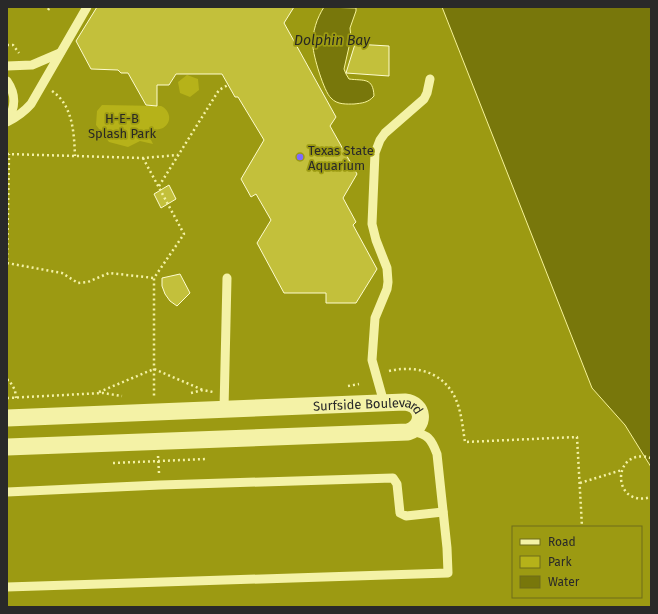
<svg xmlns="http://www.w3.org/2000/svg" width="658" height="614" font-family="'Fira Sans',sans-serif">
	<rect width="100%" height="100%" fill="#9c9a12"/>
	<!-- green -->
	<g fill="#b6b219">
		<path d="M187,75L198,79L199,90L190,97L180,93L178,82Z"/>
		<path d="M102,105L161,106C170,110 173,122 163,128C159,130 154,129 151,132V140L153,144L140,141L128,147L109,142L96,125L97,111Z"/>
	</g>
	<!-- water -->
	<g fill="#78770b" stroke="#f7f398">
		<path d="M324,7L356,8V11L350,28L351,38L344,69L346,74L349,79C364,81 373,77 374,96C368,103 362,103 354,104C347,104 337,105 331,98C324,92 313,55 313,46C312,32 317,18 324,7Z"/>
		<path d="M442,7H651V467L625,425L592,388Z"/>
	</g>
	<!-- building -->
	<g fill="#c3c03b" stroke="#fefccf">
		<path d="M97,7H294L284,23L336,117L330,126L357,174L343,198L356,222L353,225L377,269L356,303H326V293H284L257,243L271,220L256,194L251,197L241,179L264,140L238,97H235L222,74H176L169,85H157V106L146,105L128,73H121L118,70L91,69L76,41Z"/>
		<path d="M355,44L389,46V76L346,73Z"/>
		<path d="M169,185L176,199L161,208L154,194Z"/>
		<path d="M180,274L190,293L177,306L170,301L165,294L162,286V278Z"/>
	</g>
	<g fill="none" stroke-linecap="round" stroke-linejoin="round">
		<!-- path -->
		<g stroke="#f4f2a6" stroke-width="2.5" stroke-dasharray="2 3" stroke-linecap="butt">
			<path d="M48,10L50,7"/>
			<path d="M7,45H13L19,53"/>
			<path d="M52,91C73,105 74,133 75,156"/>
			<path d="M7,154L143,158L178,155"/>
			<path d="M143,158L184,234L154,278V396"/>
			<path d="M159,186L219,90L228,85"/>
			<path d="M7,263L62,273L78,283L88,282L109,273L154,278"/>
			<path d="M7,265L9,154"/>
			<path d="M389,371C419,364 448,374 458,405C462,417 463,430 465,442L577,437L582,527"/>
			<path d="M7,380H9L15,390L16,398"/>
			<path d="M348,386L359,384"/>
			<path d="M99,392L154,369L203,390"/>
			<path d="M191,393L203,390L213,392"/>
			<path d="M7,398L103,393L122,396"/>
			<path d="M158,456L159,473"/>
			<path d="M651,458C611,446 611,509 651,497"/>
			<path d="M113,463L206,459"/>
			<path d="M580,483L622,470"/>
		</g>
		<!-- lane -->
		<g stroke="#f4f2a6" stroke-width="9">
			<path d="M7,66L32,65L60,53"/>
			<path d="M7,81C16,94 16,108 7,121"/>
			<path d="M7,122C17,117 24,112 31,104L87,7"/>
			<path d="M384,403L372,360L375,318L387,289L388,282L387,268L376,240L372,224L375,153L380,140L385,133L424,99L427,93L430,79"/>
			<path d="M224,409L227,278"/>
			<path d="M7,492L160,485L393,478L397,484L400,513L406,516L443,512"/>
			<path d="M7,587L448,573L447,548L437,454C431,438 428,435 412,431"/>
		</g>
		<!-- street -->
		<path stroke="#f4f2a6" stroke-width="17" id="s1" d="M7,418L405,402C424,404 426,426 408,432L7,447"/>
	</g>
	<!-- markers -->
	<circle fill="#7d6aff" stroke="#9c9a12" stroke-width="1.5" cx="300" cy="157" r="4"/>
	<g text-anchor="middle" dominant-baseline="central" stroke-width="3.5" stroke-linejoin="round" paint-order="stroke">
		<!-- park labels -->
		<g font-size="13" fill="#292824" stroke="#9c9a12">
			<text x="122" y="118">H-E-B<tspan x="122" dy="15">Splash Park</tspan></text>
		</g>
		<!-- poi labels -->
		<g font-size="13" fill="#292929" stroke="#9c9a12" text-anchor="start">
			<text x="308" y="150">Texas State<tspan x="308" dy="15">Aquarium</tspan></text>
		</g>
		<!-- street labels -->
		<g font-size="13" fill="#292929" stroke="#9c9a12">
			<text stroke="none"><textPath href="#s1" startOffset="362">Surfside Boulevard</textPath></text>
		</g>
		<!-- water labels -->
		<g font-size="14" font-style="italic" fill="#282821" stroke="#9c9a12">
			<text x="332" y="40">Dolphin Bay</text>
		</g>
	</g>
	<!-- border -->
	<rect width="658" height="614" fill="none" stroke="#292929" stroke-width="16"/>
	<!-- legend -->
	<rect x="512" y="526" width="130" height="72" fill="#9c9a12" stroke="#6e6d1b"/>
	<rect x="520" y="539" width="20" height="6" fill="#f4f2a6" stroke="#6e6d1b"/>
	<text x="548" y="546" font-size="12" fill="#292929">Road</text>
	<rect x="520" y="556" width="20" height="12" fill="#b6b219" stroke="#6e6d1b"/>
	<text x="548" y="566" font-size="12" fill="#292929">Park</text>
	<rect x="520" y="576" width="20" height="12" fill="#78770b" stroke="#6e6d1b"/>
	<text x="548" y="586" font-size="12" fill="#292929">Water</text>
</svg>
